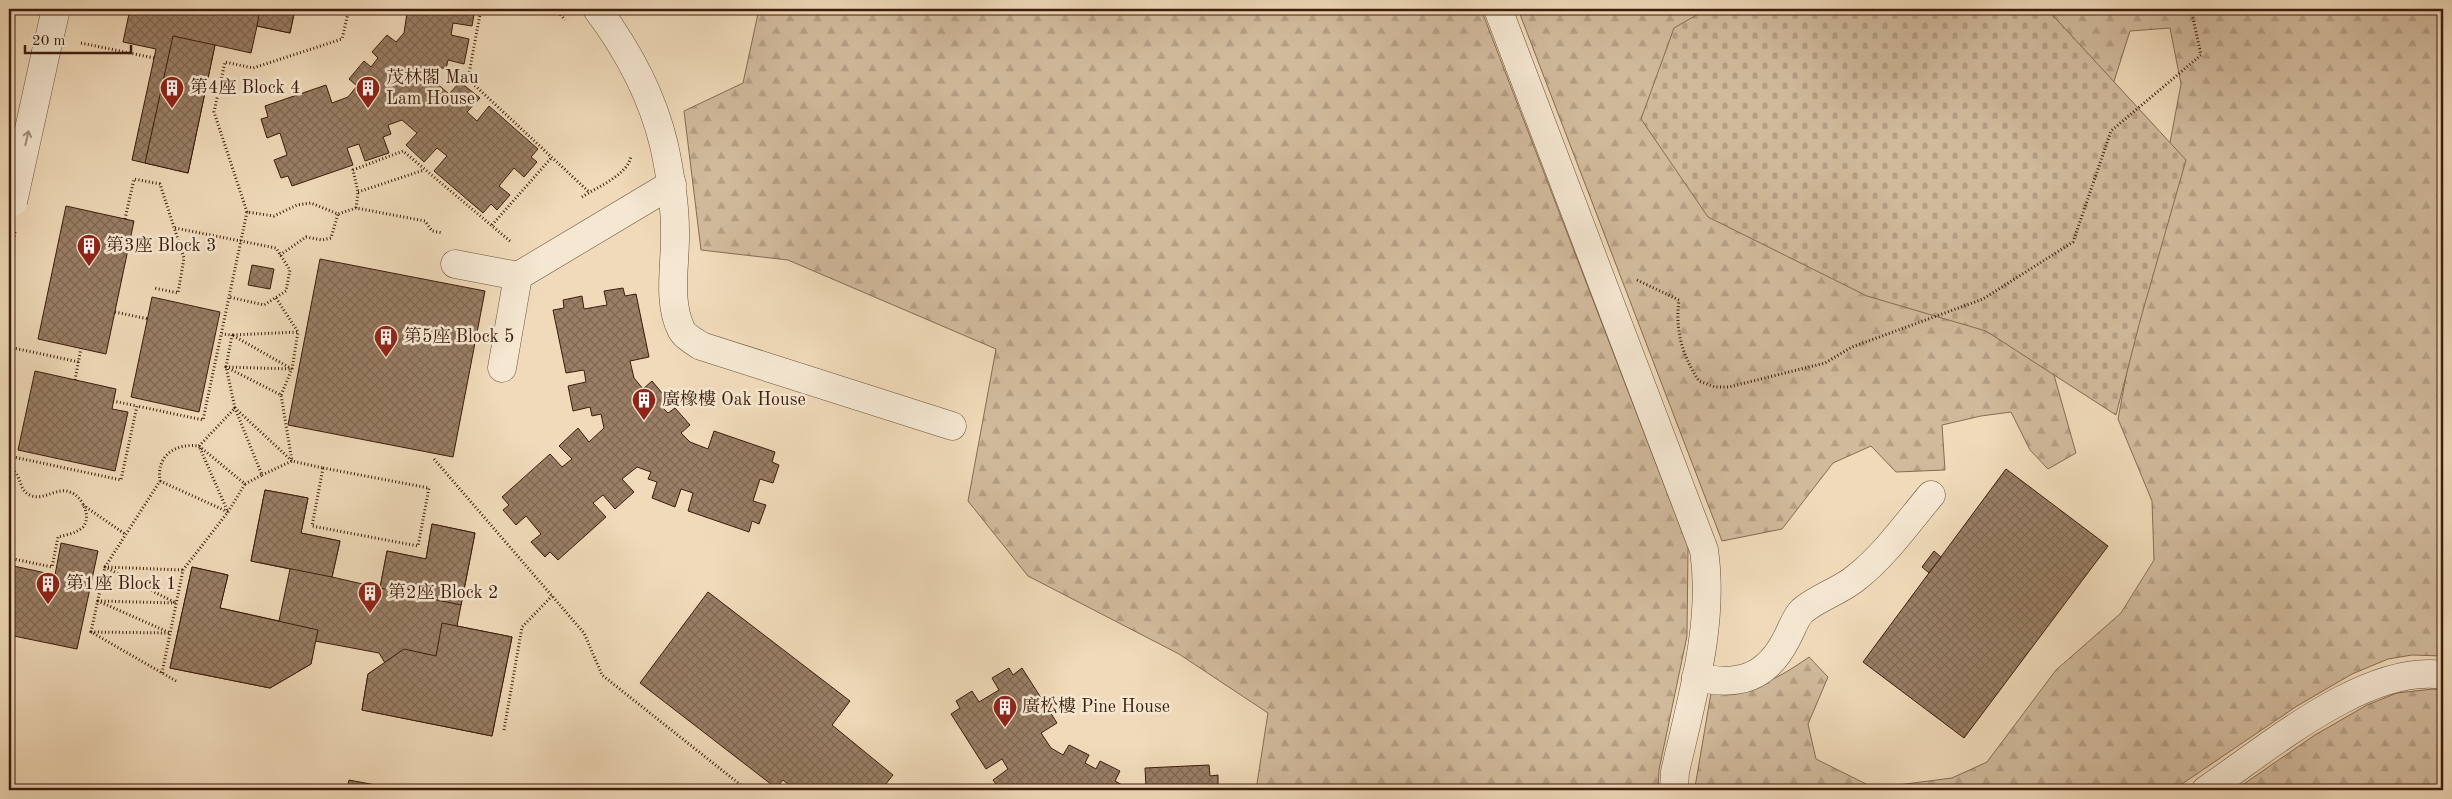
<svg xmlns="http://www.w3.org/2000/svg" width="2452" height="799" font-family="'Old Standard TT','Noto Serif TC',serif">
	<defs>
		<pattern id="forest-firs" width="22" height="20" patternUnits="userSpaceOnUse" patternTransform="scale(1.25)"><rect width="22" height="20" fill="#d1ba9c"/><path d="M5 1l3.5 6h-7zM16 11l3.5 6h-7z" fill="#b49f85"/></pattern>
		<pattern id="cemetery-stones" width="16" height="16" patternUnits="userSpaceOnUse" patternTransform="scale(1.25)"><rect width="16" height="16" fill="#d1ba9c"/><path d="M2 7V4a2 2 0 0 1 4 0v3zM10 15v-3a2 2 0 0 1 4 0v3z" fill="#b49f85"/></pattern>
		<pattern id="building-cross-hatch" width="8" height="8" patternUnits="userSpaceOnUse" patternTransform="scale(1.25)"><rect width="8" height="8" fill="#9a7f66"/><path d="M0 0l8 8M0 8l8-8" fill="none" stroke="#7f6752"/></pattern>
	</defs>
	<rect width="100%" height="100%" fill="#f0dab9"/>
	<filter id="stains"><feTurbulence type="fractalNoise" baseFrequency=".004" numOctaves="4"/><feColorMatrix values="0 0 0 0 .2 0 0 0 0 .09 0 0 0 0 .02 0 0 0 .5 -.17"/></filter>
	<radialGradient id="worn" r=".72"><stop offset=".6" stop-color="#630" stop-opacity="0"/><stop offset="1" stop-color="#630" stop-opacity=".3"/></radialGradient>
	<!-- forest -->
	<g fill="url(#forest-firs)" stroke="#866b54">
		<path d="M759,9H1481L1688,547L1687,636L1659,770L1658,790H1256L1268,713L1179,654L1028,576L968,501L996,349L788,260L701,250L684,111L743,83Z"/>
		<path d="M1518,9H2443V656L2412,655L2388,659L2352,674L2297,706L2173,790H1699L1695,787L1711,693C1755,689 1772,683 1809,657L1828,677L1808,724L1816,759L1874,788L1952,778L1987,762L2056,670L2121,613L2154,560L2152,501L2118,419L2181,84L2170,28L2130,31L2103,116L2035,308L2076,453L2048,469L2030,450L2011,412L1981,416L1942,425L1945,470L1896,472L1871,446L1833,463L1782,529L1722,541Z"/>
		<path d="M2433,689L2443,691V790H2235L2315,735L2367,705L2397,693Z"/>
	</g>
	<!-- cemetery -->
	<path fill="url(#cemetery-stones)" stroke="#866b54" d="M1707,9H2047L2186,160L2140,321L2116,415L1986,331L1867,296L1708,217L1641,119L1674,28Z"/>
	<!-- building -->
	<g fill="url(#building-cross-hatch)" stroke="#3c1c0c">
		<path d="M130,9H295L290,33L257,26L251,53L215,45L188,173L132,160L156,49L123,42Z"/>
		<path d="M260,9H295L290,33L257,26Z"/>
		<path d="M390,9H475L472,26L453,23L451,35L469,39L464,64L448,60L446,69L438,67L435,82L449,94L460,82L480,98L467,112L477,121L489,106L538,149L531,157L537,162L524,177L514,168L499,186L510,195L497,210L491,204L483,213L434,171L447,156L437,148L424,162L406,145L417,133L402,120L388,125L391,134L383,137L389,153L365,161L359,144L347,148L353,165L292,186L288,176L281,178L274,160L287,155L280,133L267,138L261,119L268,117L265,106L326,85L332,103L348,97L357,86L349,79L364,61L371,67L378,58L372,52L387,35L396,42L404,33L407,13Z"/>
		<path d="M173,36L215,45L188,173L145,163Z"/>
		<path d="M66,206L134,221L106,354L38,339Z"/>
		<path d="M320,259L485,291L453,457L288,425Z"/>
		<path d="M252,265L274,269L270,289L248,285Z"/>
		<path d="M623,288L625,296L636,294L649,357L630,361L634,378L643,389L652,381L667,399L660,405L668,413L675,408L690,425L681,433L690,442L708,449L714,431L775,452L772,462L779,465L773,483L760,479L753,501L766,505L759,524L752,521L749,532L688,511L693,493L681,489L675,507L652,498L657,482L648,479L651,472L637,467L622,479L634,492L615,509L603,495L593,503L606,517L558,560L550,552L545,557L531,542L541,534L526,516L516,525L503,510L509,505L502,497L550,454L562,467L572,459L559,446L578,428L589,442L604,428L601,414L592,416L590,407L573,411L568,386L586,382L584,370L566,373L553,310L564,308L563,300L582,296L584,309L607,305L604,291Z"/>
		<path d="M152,297L220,312L199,412L131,397Z"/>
		<path d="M35,371L116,389L112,409L128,412L115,471L18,450Z"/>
		<path d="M2006,469L2108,546L1964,738L1863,662Z"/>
		<path d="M265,490L308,498L301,533L340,541L332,577L380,588L387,551L426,559L432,524L475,533L457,626L512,637L492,736L362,710L368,674L385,663L379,653L315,641L311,664L270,688L170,668L192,567L228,575L220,608L279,621L290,569L251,561Z"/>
		<path d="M265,490L308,498L301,533L340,541L332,577L251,561Z"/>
		<path d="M432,524L475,533L461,605L380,588L387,551L426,559Z"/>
		<path d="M61,543L98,551L77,649L9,635V565L55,575Z"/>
		<path d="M1934,551L1941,557L1929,573L1922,567Z"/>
		<path d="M192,567L228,575L220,608L318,630L311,664L270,688L170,668Z"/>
		<path d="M708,592L850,701L832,725L893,775L881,790H795L783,780L776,788L640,683Z"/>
		<path d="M442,623L512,637L492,736L362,710L368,674L404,649L436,656Z"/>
		<path d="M1009,668L1013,675L1022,668L1057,723L1041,733L1051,748L1063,755L1069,745L1089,755L1085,763L1096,769L1100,761L1120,771L1115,781L1126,787H1146L1145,768L1209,765L1210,776L1218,775V790H1000L993,780L1008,769L1002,759L986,769L951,714L960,708L956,701L972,691L979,702L999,690L992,678Z"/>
		<path d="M349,780L402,790H347Z"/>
	</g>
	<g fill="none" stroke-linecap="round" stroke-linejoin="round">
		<defs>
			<g id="minor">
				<path d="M597,9C627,49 652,95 664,145C670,173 675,202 675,231C676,262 667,300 681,329C684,336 695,342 701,346L952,426"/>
				<path d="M1498,9L1704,550C1715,624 1691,701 1675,772L1674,790"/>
				<path d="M46,52L56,9"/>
				<path d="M455,264L518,276L502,368"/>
				<path d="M518,276L672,184"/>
				<path d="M1696,677C1739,687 1767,678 1787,638C1792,629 1795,618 1802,611C1818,597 1841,591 1857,577C1885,555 1908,522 1931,495"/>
				<path d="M2206,790C2267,749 2367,663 2443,675"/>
			</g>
		</defs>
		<!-- minor casing -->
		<use href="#minor" stroke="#694c37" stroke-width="29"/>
		<!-- path -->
		<g stroke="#3c1c0c" stroke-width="3" stroke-dasharray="1 2.5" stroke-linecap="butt">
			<path d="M481,9L468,79L589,192"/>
			<path d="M556,9L565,20"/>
			<path d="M81,43L154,58"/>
			<path d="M358,192L424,170"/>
			<path d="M582,197C597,187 628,175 631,156"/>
			<path d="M356,208L358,192L353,170L403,151L510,241"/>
			<path d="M247,212L214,112L225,62L253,68L342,39L349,9"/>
			<path d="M125,219L134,179L160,184L184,258L178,293L154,288"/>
			<path d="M492,225L552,157"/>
			<path d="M175,228L276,248L290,270L286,291L264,305L229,297"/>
			<path d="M280,255L306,237L322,240L331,238L338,214"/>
			<path d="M9,264L15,232"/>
			<path d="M1637,280L1679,300C1675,331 1682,355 1699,381L1715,387H1729L1825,363L1852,347L1983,299L2073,242L2111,131L2201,55L2191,9"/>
			<path d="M276,298L298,332L292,369L281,395"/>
			<path d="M115,312L148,319"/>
			<path d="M9,347L79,362"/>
			<path d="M75,380L81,348"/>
			<path d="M113,401L137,406"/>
			<path d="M9,456L121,480L137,406L203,420L247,212L274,216L297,205L311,203L338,214L356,208L425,221L432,231L443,233"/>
			<path d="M434,459L584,633L602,675L747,790"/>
			<path d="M9,467C11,469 16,472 17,475C22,484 21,492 32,496C45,500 57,487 70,492C82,496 92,516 83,527C77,533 66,535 58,537L52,567L9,558"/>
			<path d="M323,468L429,488L418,546L312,526Z"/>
			<path d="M262,475L292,461L323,468"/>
			<path d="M160,481L228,512L199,446L245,484L262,475L235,408L292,461L281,395L226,367L292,369L232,335L298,332"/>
			<path d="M83,505L125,534"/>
			<path d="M91,632L105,567L160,481C156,455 176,443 199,446L235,408L226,367L232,335L222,334"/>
			<path d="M162,673L183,570L228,512L245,484"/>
			<path d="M176,681L91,632L170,633L98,601L176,603L105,567L183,570"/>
			<path d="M504,730L522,627L552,596"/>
		</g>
		<!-- minor -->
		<use href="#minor" stroke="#f5e7d2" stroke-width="28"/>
		<defs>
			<path id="minor-bridge" d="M13,202L46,52"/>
		</defs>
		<!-- minor-bridge casing -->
		<use href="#minor-bridge" stroke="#694c37" stroke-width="29" stroke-linecap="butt"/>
		<!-- minor-bridge -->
		<use href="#minor-bridge" stroke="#f5e7d2" stroke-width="28"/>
	</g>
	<!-- one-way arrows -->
	<defs><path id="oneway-shaft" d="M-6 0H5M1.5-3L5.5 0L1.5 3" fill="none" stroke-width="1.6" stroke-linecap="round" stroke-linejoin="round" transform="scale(1.25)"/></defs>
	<use stroke="#a28c79" href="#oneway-shaft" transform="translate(27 138) rotate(-77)"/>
	<!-- icons -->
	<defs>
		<symbol id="building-pin" viewBox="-11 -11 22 30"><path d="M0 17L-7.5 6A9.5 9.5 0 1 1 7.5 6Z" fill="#8f2418" stroke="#f5e7d2"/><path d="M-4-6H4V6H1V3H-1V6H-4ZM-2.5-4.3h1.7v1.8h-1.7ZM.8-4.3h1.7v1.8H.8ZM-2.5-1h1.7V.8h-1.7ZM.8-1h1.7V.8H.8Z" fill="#fff"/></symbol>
	</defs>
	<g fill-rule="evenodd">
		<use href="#building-pin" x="158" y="74" width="28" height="38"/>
		<use href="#building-pin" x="354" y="74" width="28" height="38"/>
		<use href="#building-pin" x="75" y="232" width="28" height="38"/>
		<use href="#building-pin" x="372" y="323" width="28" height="38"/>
		<use href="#building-pin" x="630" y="386" width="28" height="38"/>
		<use href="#building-pin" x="34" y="570" width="28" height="38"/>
		<use href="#building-pin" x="356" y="579" width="28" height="38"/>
		<use href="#building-pin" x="991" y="693" width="28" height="38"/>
	</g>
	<g text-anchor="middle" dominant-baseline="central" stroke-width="5" stroke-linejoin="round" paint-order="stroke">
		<!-- poi labels -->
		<g font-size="18" fill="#3c1c0c" stroke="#f5e7d2" text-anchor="start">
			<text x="386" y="78">茂林閣 Mau<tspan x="386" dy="21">Lam House</tspan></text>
			<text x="190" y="88">第4座 Block 4</text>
			<text x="106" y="246">第3座 Block 3</text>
			<text x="404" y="337">第5座 Block 5</text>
			<text x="662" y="400">廣橡樓 Oak House</text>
			<text x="66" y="584">第1座 Block 1</text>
			<text x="388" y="593">第2座 Block 2</text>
			<text x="1022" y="707">廣松樓 Pine House</text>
		</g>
	</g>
	<!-- margin -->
	<rect width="2452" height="799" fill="none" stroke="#f0dab9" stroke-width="30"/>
	<rect x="10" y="10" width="2432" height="779" fill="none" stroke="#3c1c0c" stroke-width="2.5"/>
	<rect x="15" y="15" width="2422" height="769" fill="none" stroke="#3c1c0c"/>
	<!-- scale -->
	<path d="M25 45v8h106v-8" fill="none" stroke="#3c1c0c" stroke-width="2.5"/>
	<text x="32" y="45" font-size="15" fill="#3c1c0c" stroke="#f5e7d2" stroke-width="4" paint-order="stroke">20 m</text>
	<rect width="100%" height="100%" filter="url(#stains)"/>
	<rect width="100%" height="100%" fill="url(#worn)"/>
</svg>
